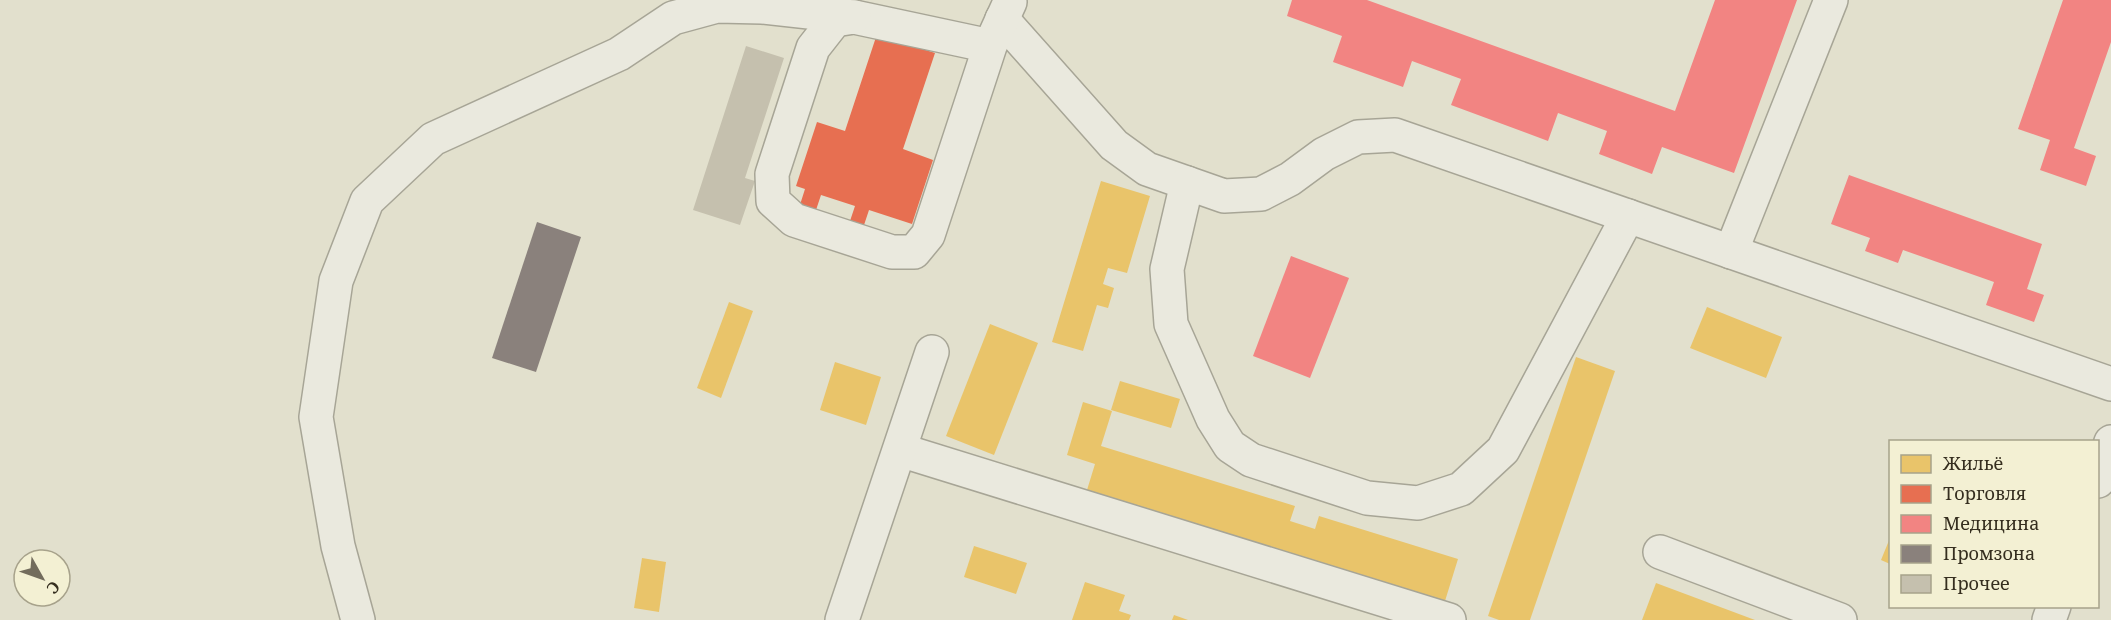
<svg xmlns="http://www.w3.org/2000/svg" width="2111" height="620" font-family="'Noto Serif',serif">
	<rect width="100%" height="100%" fill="#e2e0cd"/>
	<!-- homes -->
	<g fill="#e9c46a">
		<path d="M1101,181L1150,196L1127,273L1108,268L1103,284L1114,288L1108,308L1097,305L1083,351L1052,342Z"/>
		<path d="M729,302L753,311L721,398L697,388Z"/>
		<path d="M1707,307L1782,337L1766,378L1690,348Z"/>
		<path d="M990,324L1038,343L994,455L946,436Z"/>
		<path d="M1576,357L1615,371L1530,620H1499L1488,616Z"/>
		<path d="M835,362L881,377L866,425L820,410Z"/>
		<path d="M1120,381L1180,399L1171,428L1111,410Z"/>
		<path d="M1083,402L1112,411L1101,446L1295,506L1290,521L1315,529L1319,516L1458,559L1445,601L1087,490L1095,464L1067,455Z"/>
		<path d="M1890,538V564L1881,560Z"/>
		<path d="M974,546L1027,563L1016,594L964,577Z"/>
		<path d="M642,558L666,562L659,612L634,608Z"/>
		<path d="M1085,582L1125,595L1119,611L1131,615L1129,620H1072Z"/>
		<path d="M1656,583L1755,620H1642Z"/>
		<path d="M1174,615L1188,620H1172Z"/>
	</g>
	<!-- shops -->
	<path fill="#e76f51" d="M877,34L935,53L903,149L933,160L912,224L869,210L864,225L850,221L855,206L821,195L814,216L798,211L805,189L796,186L817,122L845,131Z"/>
	<!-- health -->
	<g fill="#f28482">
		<path d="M1292,0H1367L1675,111L1715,0H1797L1734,173L1662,147L1652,174L1599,154L1607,131L1558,113L1548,141L1451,105L1461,79L1412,61L1403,87L1333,62L1342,36L1287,16Z"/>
		<path d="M2063,0H2111V42L2074,148L2096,156L2086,186L2040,170L2050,140L2018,129Z"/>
		<path d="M1849,175L2042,244L2027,289L2044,295L2034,322L1986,305L1994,282L1903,250L1898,263L1865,251L1870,238L1831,224Z"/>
		<path d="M1291,256L1349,278L1310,378L1253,356Z"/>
	</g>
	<!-- industry -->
	<path fill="#8a817c" d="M537,222L581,237L536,372L492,358Z"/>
	<!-- building -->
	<path fill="#c5c0ae" d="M746,46L784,58L745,178L755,181L740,225L693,210Z"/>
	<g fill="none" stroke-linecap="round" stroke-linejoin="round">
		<defs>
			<g id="minor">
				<path d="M1002,19L1114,145L1147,169L1224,196L1261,194L1290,179L1324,154L1358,137L1395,135L2111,384"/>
				<path d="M990,46L854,17L835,20L813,48L772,174L773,201L794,220L892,252H914L928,235L990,46L1010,2"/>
				<path d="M1187,183L1167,269L1171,324L1213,419L1230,446L1251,460L1367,498L1418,503L1461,489L1503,450L1628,216"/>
				<path d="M1731,252L1831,0"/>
				<path d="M900,450L1449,620"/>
				<path d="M2098,481L2111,442"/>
				<path d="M1660,552L1840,620"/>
				<path d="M358,620L338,546L316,417L336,281L367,201L433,139L619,54L673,18L717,6L762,7L854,17"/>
				<path d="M842,620L932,352"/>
				<path d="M2049,620L2054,606"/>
			</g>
		</defs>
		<!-- minor casing -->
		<use href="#minor" stroke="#a7a596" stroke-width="36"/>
		<!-- minor -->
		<use href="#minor" stroke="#eae9de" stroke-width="33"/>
	</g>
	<!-- legend -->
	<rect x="1889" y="440" width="210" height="168" fill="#f3f0d3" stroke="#a7a28b" stroke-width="1.5"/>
	<rect x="1901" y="455" width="30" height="18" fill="#e9c46a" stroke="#a7a28b" stroke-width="1.5"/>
	<text x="1943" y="470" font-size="18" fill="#352e1f">Жильё</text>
	<rect x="1901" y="485" width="30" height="18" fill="#e76f51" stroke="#a7a28b" stroke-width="1.5"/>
	<text x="1943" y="500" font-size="18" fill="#352e1f">Торговля</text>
	<rect x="1901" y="515" width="30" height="18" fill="#f28482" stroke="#a7a28b" stroke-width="1.5"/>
	<text x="1943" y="530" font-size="18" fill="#352e1f">Медицина</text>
	<rect x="1901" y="545" width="30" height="18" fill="#8a817c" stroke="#a7a28b" stroke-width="1.5"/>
	<text x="1943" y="560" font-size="18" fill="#352e1f">Промзона</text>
	<rect x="1901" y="575" width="30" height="18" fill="#c5c0ae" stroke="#a7a28b" stroke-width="1.5"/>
	<text x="1943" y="590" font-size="18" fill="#352e1f">Прочее</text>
	<!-- north arrow -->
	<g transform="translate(42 578) rotate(130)"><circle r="28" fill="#f3f0d3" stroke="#a7a28b" stroke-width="1.5"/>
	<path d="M0-4.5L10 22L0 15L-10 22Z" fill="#726c5c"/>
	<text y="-9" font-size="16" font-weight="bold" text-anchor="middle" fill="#352e1f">С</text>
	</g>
</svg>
